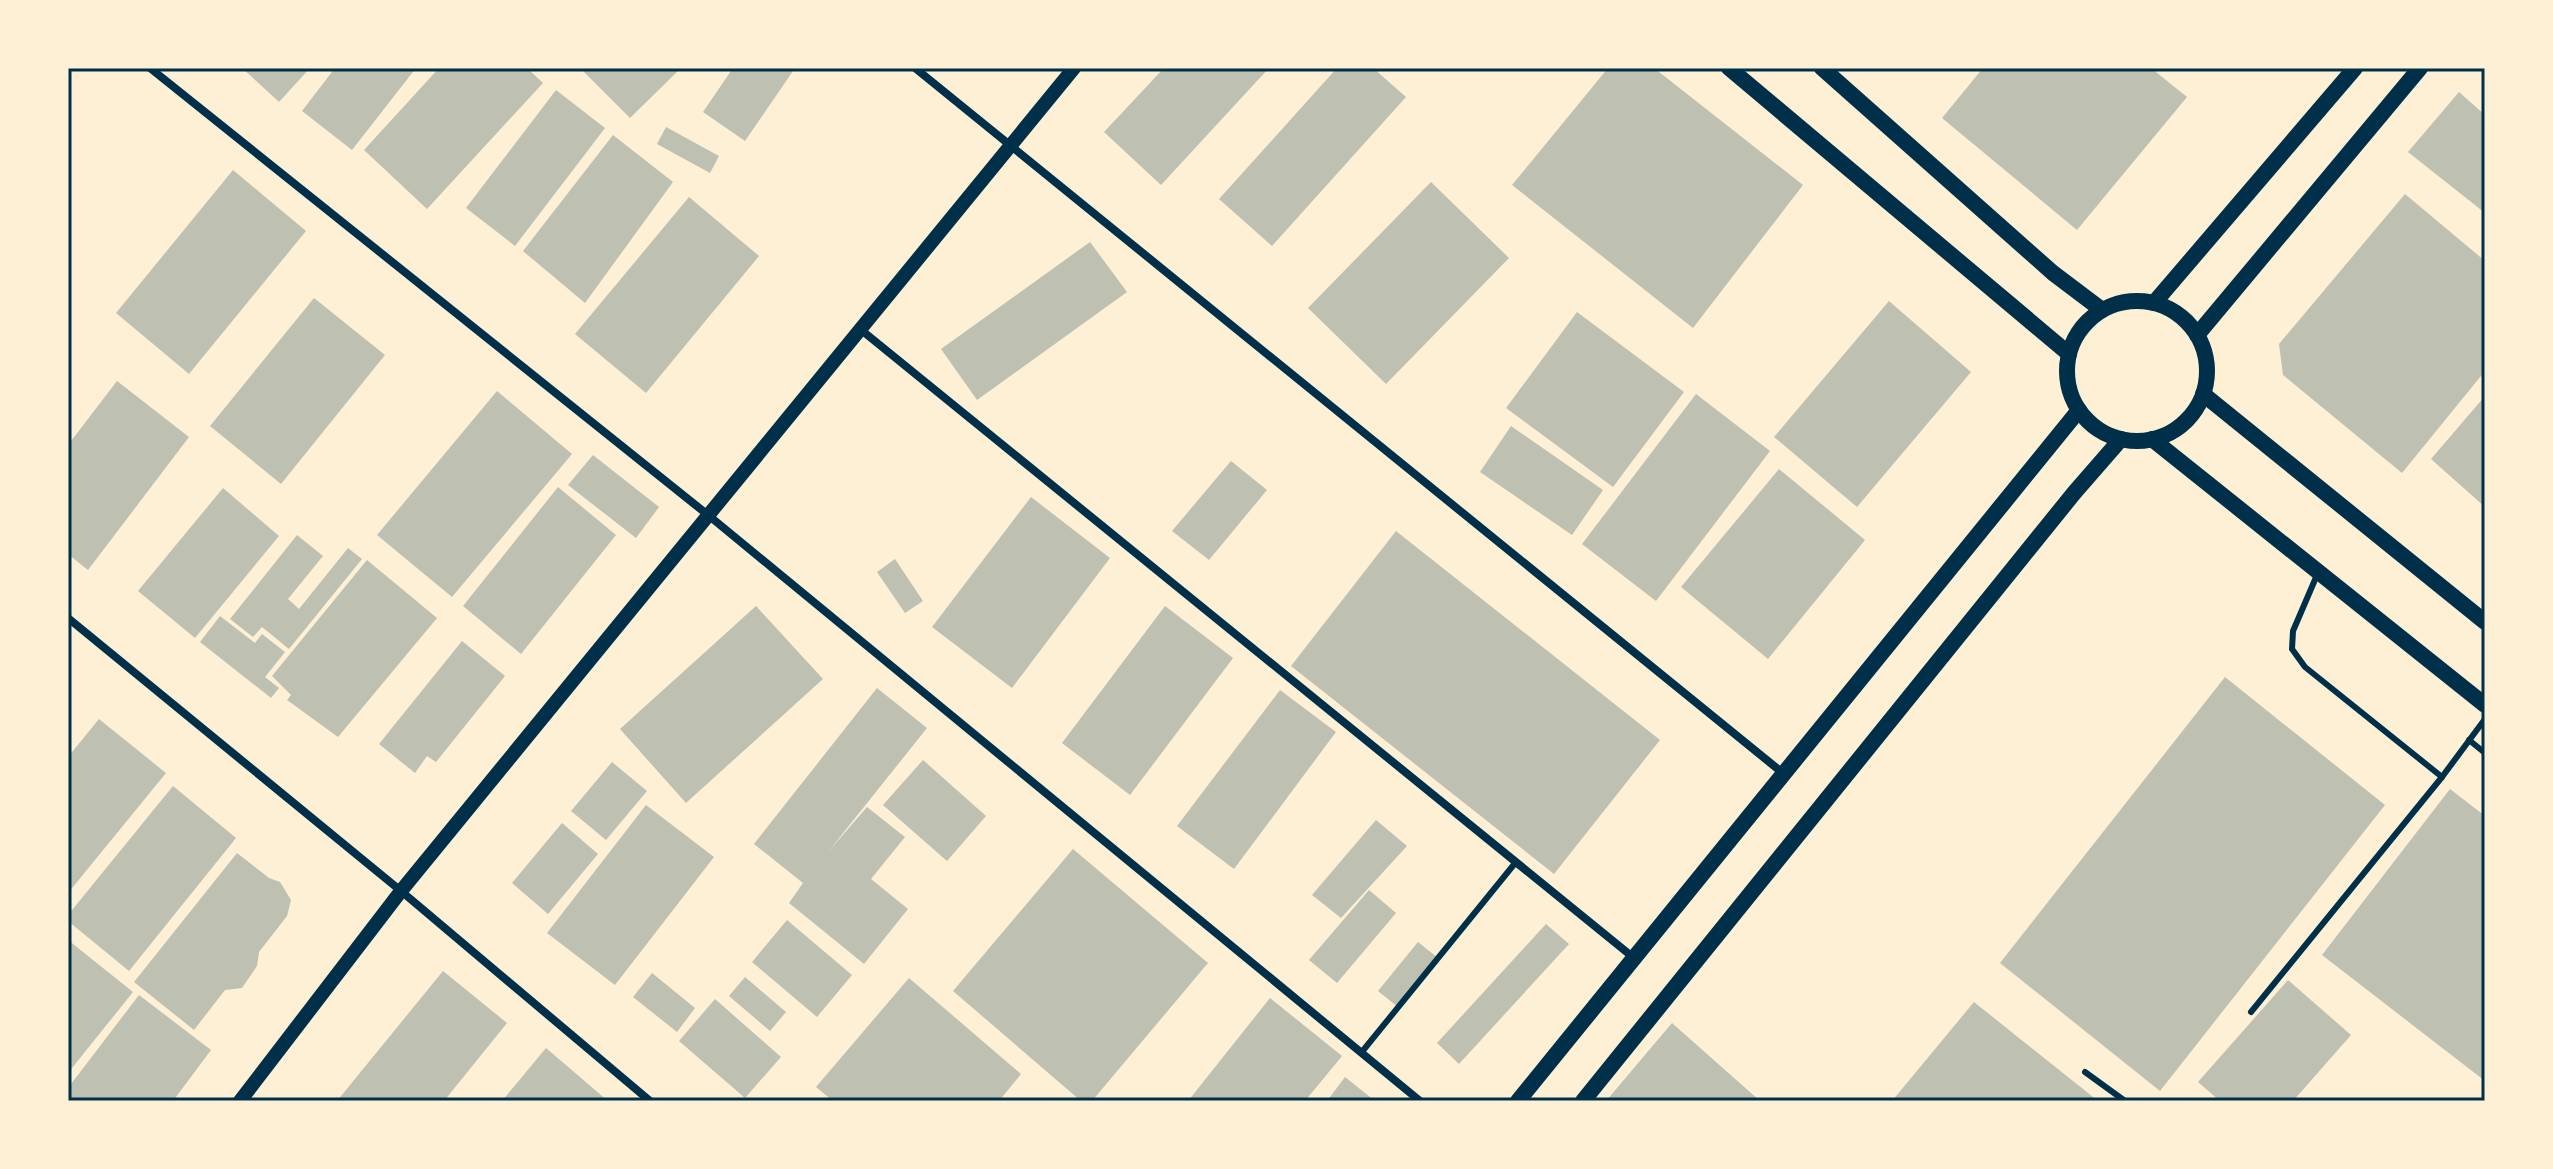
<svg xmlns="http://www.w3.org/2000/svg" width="2553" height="1169" font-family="'Fira Sans',sans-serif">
	<rect width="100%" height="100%" fill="#fdf0d5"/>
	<!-- building -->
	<g fill="#bec0b2">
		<path d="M242,68H310L279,102Z"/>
		<path d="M335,68H416L352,150L302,111Z"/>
		<path d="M439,68H527L543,83L427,209L364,150Z"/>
		<path d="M580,68H681L630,118Z"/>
		<path d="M733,68H795L745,141L703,112Z"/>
		<path d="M1164,68H1269L1161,185L1104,132Z"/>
		<path d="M1337,68H1373L1406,97L1272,246L1219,199Z"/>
		<path d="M1608,68H1654L1803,185L1693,328L1512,185Z"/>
		<path d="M1983,68H2151L2187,97L2077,230L1942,118Z"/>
		<path d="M556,90L605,128L515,246L466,208Z"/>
		<path d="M2459,92L2485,115V213L2408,152Z"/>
		<path d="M666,127L719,156L710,173L657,144Z"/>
		<path d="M613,135L673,182L585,303L523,251Z"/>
		<path d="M233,170L306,231L189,374L116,313Z"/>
		<path d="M1431,182L1509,258L1386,384L1308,308Z"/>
		<path d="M2405,194L2485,261V371L2402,473L2283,375L2279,344Z"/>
		<path d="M689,197L759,256L646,393L575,334Z"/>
		<path d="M1090,242L1127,292L977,400L941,349Z"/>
		<path d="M314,298L385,355L281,484L210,426Z"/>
		<path d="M1889,301L1971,372L1857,507L1774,437Z"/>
		<path d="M1577,312L1684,392L1613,487L1506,408Z"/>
		<path d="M117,381L189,437L88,570L68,554V445Z"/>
		<path d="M497,391L572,454L452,597L377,535Z"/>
		<path d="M1696,394L1770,451L1656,601L1582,544Z"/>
		<path d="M2485,396V507L2431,459Z"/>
		<path d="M1511,426L1603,490L1572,535L1480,472Z"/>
		<path d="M593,455L659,507L636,538L568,485Z"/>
		<path d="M1231,461L1267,490L1209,560L1172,531Z"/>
		<path d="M1779,469L1865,540L1768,659L1681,587Z"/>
		<path d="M558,487L616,535L521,654L463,606Z"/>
		<path d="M223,488L279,536L195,638L138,591Z"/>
		<path d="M1031,497L1110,558L1012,688L932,627Z"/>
		<path d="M1396,531L1660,740L1554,874L1291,666Z"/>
		<path d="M297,535L323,556L288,599L299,609L348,548L362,559L289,649L262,627L253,637L230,619Z"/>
		<path d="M895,559L923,601L905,613L877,572Z"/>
		<path d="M367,560L437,618L338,737L287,700L291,695L272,676Z"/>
		<path d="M756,606L823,679L686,803L620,729Z"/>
		<path d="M1165,606L1233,658L1130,795L1062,743Z"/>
		<path d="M220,616L255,643L262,634L285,652L265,677L279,688L271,698L200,642Z"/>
		<path d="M462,641L505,676L436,762L427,756L415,773L379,744Z"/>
		<path d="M2225,677L2385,805L2160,1091L2000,963Z"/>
		<path d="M877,688L927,728L828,852L867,807L905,837L871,879L908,909L864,964L789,903L803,883L754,844Z"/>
		<path d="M1280,690L1336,732L1234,869L1177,826Z"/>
		<path d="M99,719L166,773L68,893V757Z"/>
		<path d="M923,760L986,816L947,861L883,805Z"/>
		<path d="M612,762L647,791L606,840L571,811Z"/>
		<path d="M173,786L236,838L129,971L68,921V915Z"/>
		<path d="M2450,789L2485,816V1081L2322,955Z"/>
		<path d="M646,805L714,857L615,985L547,933Z"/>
		<path d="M1376,820L1407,846L1341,918L1312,895Z"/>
		<path d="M562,823L598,854L548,914L512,883Z"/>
		<path d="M1073,849L1208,963L1092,1101H1081L953,991Z"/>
		<path d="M237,853L269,878L280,882L291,900L287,916L259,952L257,966L242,988L225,990L194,1030L134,982Z"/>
		<path d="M1369,890L1396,913L1337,983L1309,960Z"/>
		<path d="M787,920L852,975L817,1017L752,962Z"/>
		<path d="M1546,924L1569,944L1459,1064L1437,1043Z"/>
		<path d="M68,940L133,992L68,1073Z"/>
		<path d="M1418,942L1438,958L1398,1007L1378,991Z"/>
		<path d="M443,971L507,1023L444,1101H337Z"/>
		<path d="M652,973L695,1008L677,1032L633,997Z"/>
		<path d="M745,977L786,1012L770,1031L729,996Z"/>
		<path d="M909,978L1021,1074L999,1101H833L816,1087Z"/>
		<path d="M2288,980L2351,1035L2293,1101H2220L2198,1082Z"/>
		<path d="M139,995L211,1050L173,1101H68V1088Z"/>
		<path d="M1270,998L1342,1056L1305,1101H1188Z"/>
		<path d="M715,999L781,1057L745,1098L679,1041Z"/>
		<path d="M1974,1002L2098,1101H1892Z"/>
		<path d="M1672,1023L1760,1101H1606Z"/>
		<path d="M546,1048L608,1101H502Z"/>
		<path d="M1345,1077L1375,1101H1327Z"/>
	</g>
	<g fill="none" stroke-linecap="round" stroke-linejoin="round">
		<!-- service -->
		<g stroke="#003049" stroke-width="6">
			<path d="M2317,575L2293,631L2292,649L2305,667L2442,777"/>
			<path d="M2469,740L2485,753"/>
			<path d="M2251,1012L2442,777L2485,719"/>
			<path d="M1361,1053L1516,862"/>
			<path d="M2085,1072L2125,1101"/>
		</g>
		<!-- minor -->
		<g stroke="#003049" stroke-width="8">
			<path d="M150,68L708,515L1420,1101"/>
			<path d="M915,68L1784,774"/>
			<path d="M860,329L1634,958"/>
			<path d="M68,618L401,891L650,1101"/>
		</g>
		<!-- tertiary -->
		<path stroke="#003049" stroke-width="14" d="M240,1101L401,891L1074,68"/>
		<!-- secondary -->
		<g stroke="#003049" stroke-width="16">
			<path d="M1729,68L2069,354"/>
			<path d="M1822,68L2053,273L2102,310"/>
			<circle cx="2137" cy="371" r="70"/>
			<path d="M2154,303L2355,68"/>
			<path d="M2197,335L2420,68"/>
			<path d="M2203,394L2485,622"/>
			<path d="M2152,439L2485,705"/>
			<path d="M1518,1101L2079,410"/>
			<path d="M1583,1101L2074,493L2121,439"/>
		</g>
	</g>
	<!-- border -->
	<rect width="2553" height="1169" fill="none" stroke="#fdf0d5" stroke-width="140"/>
	<rect x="70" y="70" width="2413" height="1029" fill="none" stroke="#003049" stroke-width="3"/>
</svg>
